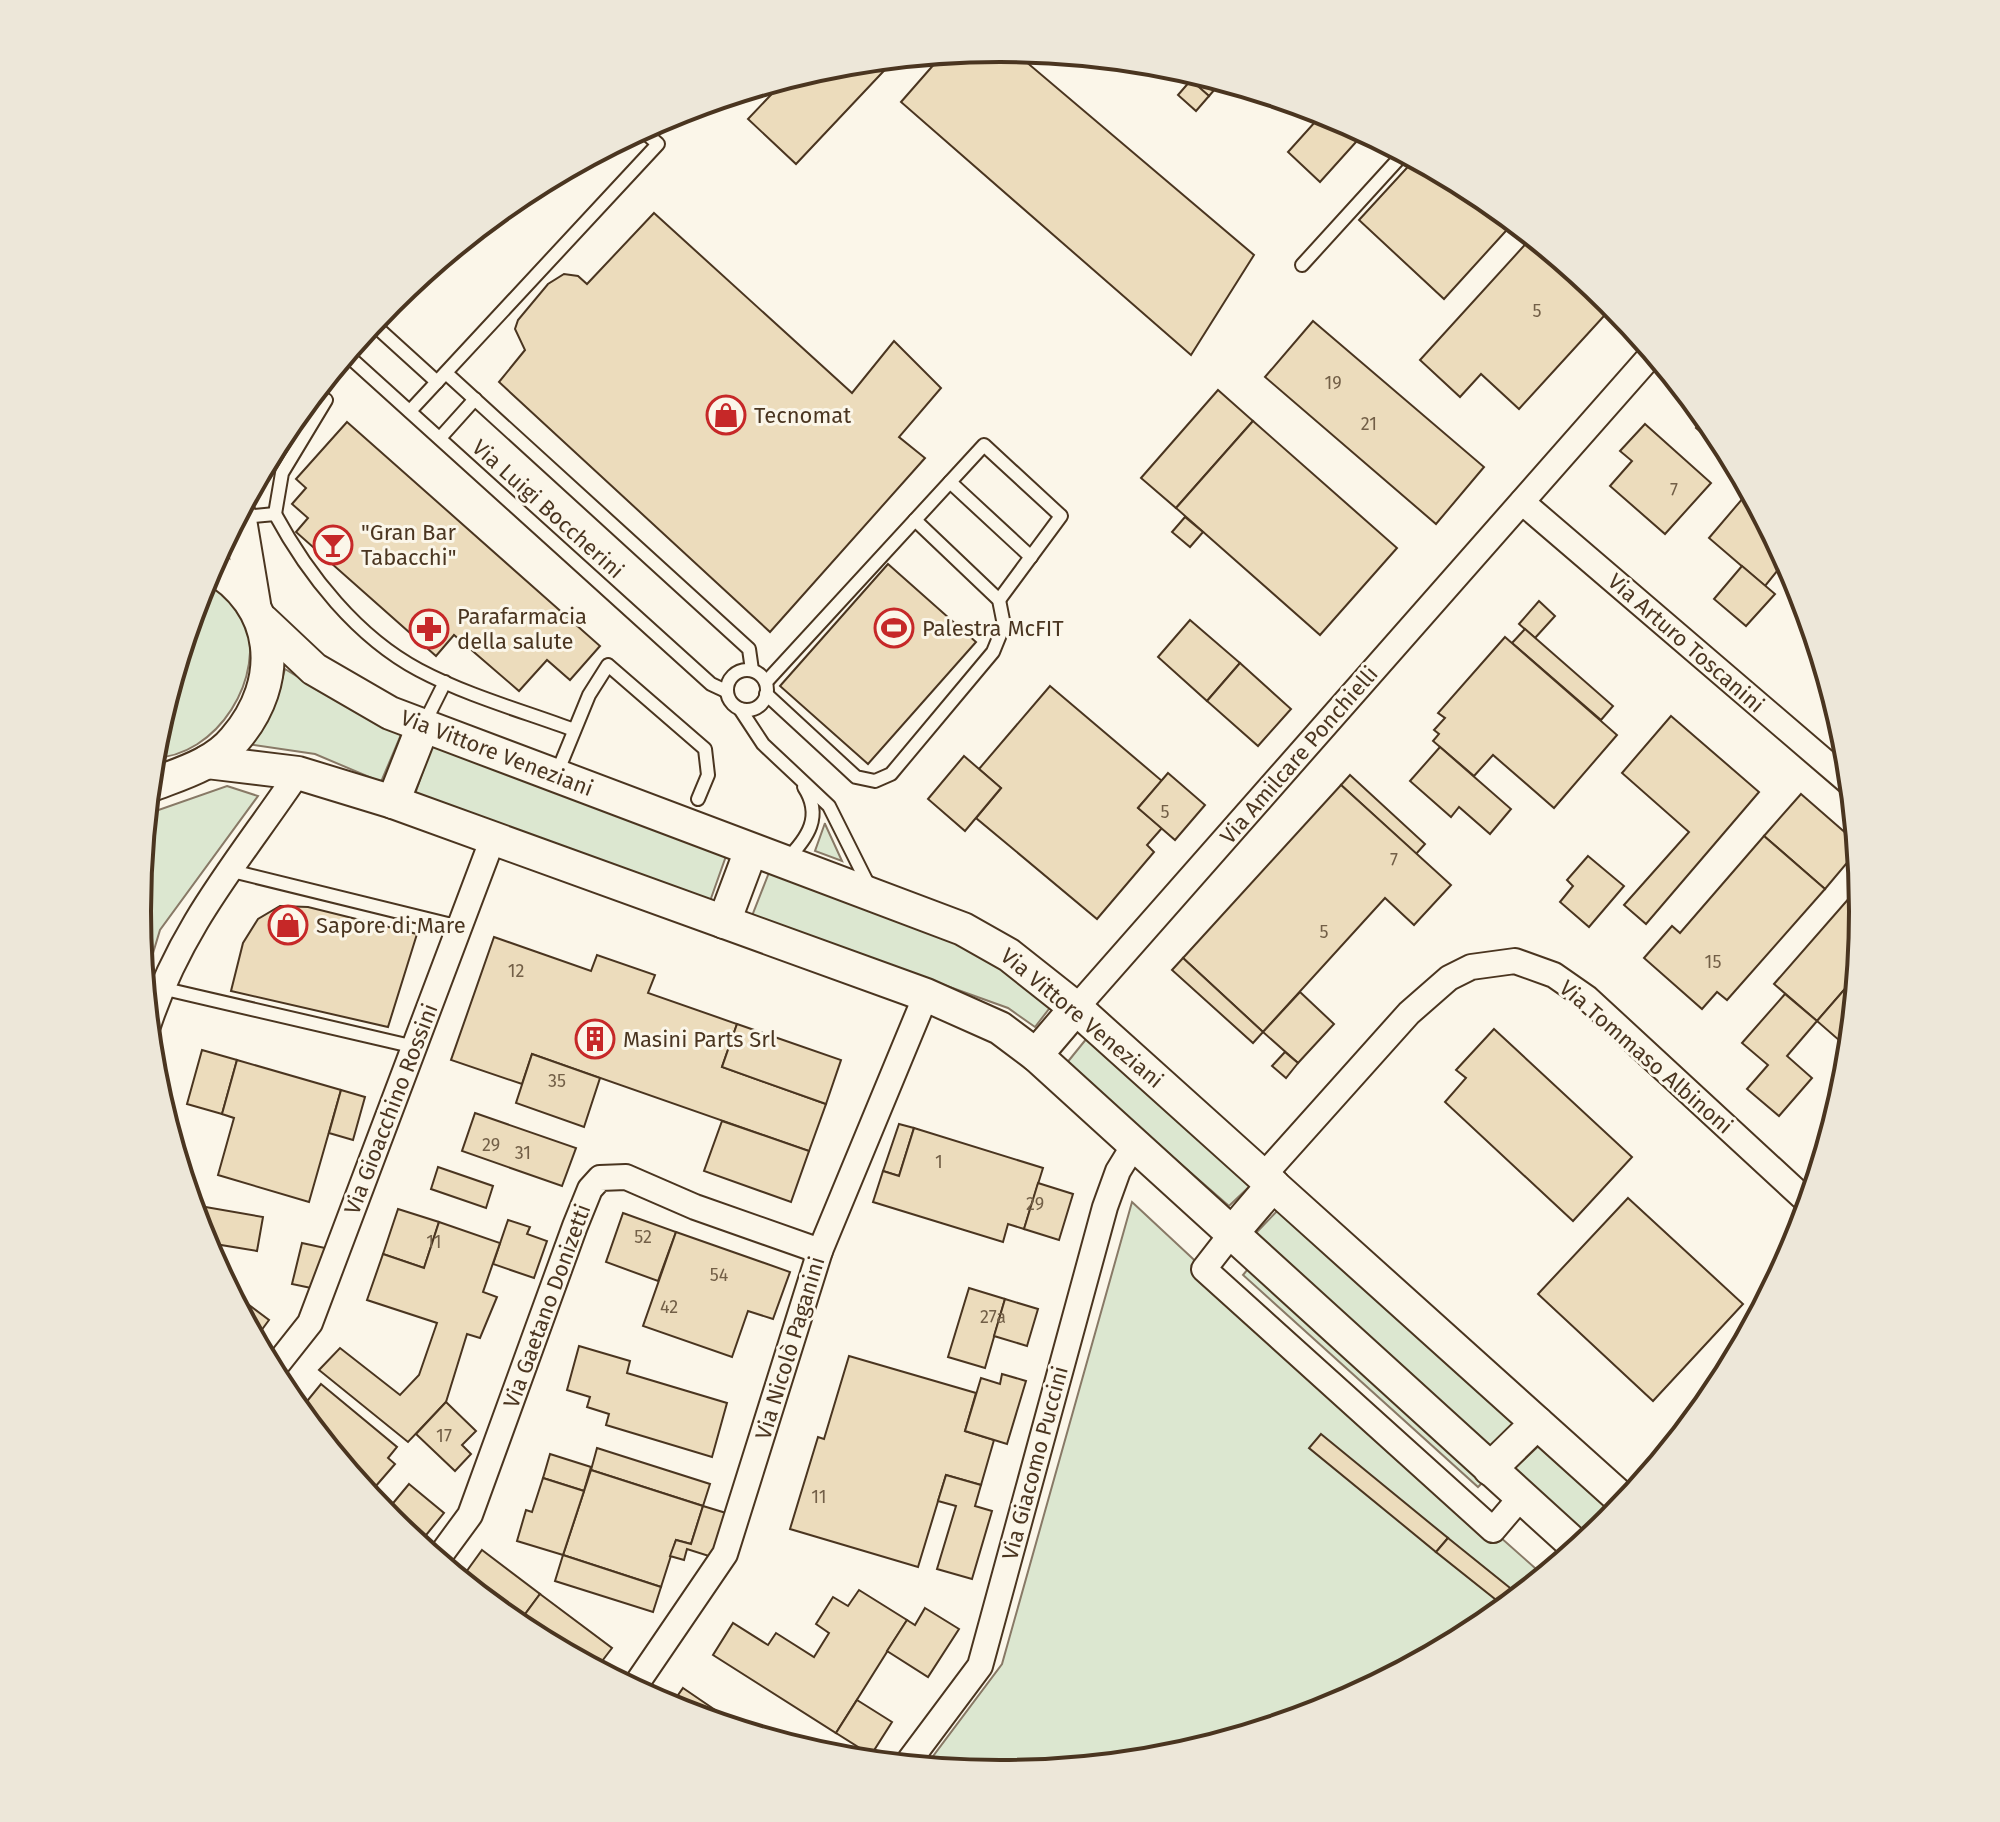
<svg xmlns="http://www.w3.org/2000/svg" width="2000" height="1822" font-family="'Fira Sans',sans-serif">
	<rect width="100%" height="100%" fill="#fbf6e9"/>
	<!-- green -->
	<g fill="#dce7d0" stroke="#887966" stroke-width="2">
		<path d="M203,580C219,590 236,599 244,617C268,676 217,758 152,758L154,742Z"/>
		<path d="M285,669L334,699L403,730L381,782L315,754L247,744L277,697Z"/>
		<path d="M432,745L726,856L709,904L414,797Z"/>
		<path d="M227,786L258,796L160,930L144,983L137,911L147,814Z"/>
		<path d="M825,823V824L842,861L815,851Z"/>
		<path d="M770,870L969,945L1052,1005L1035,1027L1008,1008L752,916Z"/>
		<path d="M1087,1038L1253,1183L1229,1206L1066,1064Z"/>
		<path d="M1132,1202L1323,1380L1544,1576L1479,1629L1330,1708L1168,1758L1000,1774L925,1767L1002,1664Z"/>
		<path d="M1281,1207L1519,1422L1493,1451L1253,1236Z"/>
		<path d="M1252,1264L1487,1478L1478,1487L1243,1275Z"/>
		<path d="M1545,1440L1621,1508L1589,1539L1513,1470Z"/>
	</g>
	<!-- building -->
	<g fill="#ecdcbc" stroke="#4a3520" stroke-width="2">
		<path d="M1000,48L1011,49L1254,255L1191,355L901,102L943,54Z"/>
		<path d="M896,58L796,164L748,119L786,79L832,65Z"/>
		<path d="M1175,67L1222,81L1209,96Z"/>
		<path d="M1191,80L1209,96L1196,111L1178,95Z"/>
		<path d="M1324,112L1365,132L1320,182L1288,152Z"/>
		<path d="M1415,159L1480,194L1514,222L1444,299L1359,220Z"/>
		<path d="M654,213L852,393L894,341L941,388L899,437L925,458L770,632L499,382L525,350L515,329L518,320L548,284L564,274L578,276L587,284Z"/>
		<path d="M1532,237L1614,305L1519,409L1481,374L1460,397L1420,360Z"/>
		<path d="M1313,321L1484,467L1436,524L1265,377Z"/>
		<path d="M1218,390L1253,421L1176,508L1141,478Z"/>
		<path d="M1706,417L1718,432L1733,460L1696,428Z"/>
		<path d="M1253,421L1397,548L1320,635L1176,508Z"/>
		<path d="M347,422L600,646L570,680L547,660L519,691L454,635L436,656L296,532L308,518L292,504L306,488L296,479Z"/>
		<path d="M1645,424L1711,483L1665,534L1610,486L1632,461L1620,451Z"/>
		<path d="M1749,491L1786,560L1765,586L1709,538Z"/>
		<path d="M1185,517L1203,532L1190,547L1172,532Z"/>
		<path d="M888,564L976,642L868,764L780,686Z"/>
		<path d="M1742,566L1775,594L1746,626L1714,599Z"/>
		<path d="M1539,601L1555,616L1535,638L1519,624Z"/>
		<path d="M1190,620L1240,663L1207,701L1158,657Z"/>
		<path d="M1525,629L1613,706L1601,720L1512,643Z"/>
		<path d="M1505,637L1617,735L1554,808L1493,755L1474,776L1433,741L1439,734L1434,730L1445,718L1438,713Z"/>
		<path d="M1240,663L1291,709L1258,746L1207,701Z"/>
		<path d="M1050,686L1162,781L1138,808L1162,828L1147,845L1154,852L1097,919L976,818L1001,788L979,769Z"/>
		<path d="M1671,716L1759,792L1646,924L1624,905L1689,832L1622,773Z"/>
		<path d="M1440,747L1511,809L1490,834L1459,807L1451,817L1410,781Z"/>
		<path d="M964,756L1001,788L965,831L928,799Z"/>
		<path d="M1168,773L1205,805L1175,840L1138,808Z"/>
		<path d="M1350,775L1425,844L1416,854L1341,785Z"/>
		<path d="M1341,785L1451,885L1414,925L1385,898L1263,1032L1183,958Z"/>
		<path d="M1801,794L1856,842L1857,851L1825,889L1764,836Z"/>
		<path d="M1764,836L1825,889L1727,1000L1717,992L1702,1009L1644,958L1672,926L1680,933Z"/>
		<path d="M1588,856L1624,886L1589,927L1560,902L1573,886L1567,880Z"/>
		<path d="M1858,888L1863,911L1857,975L1817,1021L1774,984Z"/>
		<path d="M280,906L308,907L417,934L388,1027L231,991L243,943L258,919Z"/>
		<path d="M494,937L591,971L597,955L655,975L648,993L737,1024L722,1067L826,1104L809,1151L532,1054L522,1084L451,1060Z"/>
		<path d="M1183,958L1263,1032L1253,1043L1172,970Z"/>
		<path d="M1857,975L1850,1046L1848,1048L1817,1021Z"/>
		<path d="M1300,992L1334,1024L1298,1063L1263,1032Z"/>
		<path d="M1785,994L1817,1021L1787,1056L1812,1078L1779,1116L1747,1089L1768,1065L1742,1043Z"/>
		<path d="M737,1024L841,1060L826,1104L722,1067Z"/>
		<path d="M1494,1029L1632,1157L1573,1221L1445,1102L1466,1078L1456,1070Z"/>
		<path d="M202,1050L237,1060L222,1114L187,1104Z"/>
		<path d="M1285,1052L1298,1063L1286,1078L1272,1066Z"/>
		<path d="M532,1054L600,1078L584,1127L516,1103Z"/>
		<path d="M237,1060L341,1090L309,1202L218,1175L234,1118L222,1114Z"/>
		<path d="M341,1090L365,1097L353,1140L329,1133Z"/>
		<path d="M475,1113L576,1148L562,1186L462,1151Z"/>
		<path d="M722,1121L809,1151L791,1202L704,1171Z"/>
		<path d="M899,1124L914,1128L899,1176L883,1171Z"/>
		<path d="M914,1128L1043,1168L1024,1229L1008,1224L1003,1242L873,1202L883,1171L899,1176Z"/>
		<path d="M438,1167L493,1186L486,1208L431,1189Z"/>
		<path d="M1038,1183L1073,1194L1059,1240L1024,1229Z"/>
		<path d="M1628,1198L1743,1304L1653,1401L1538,1294Z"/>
		<path d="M194,1205L263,1217L257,1251L203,1242Z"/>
		<path d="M398,1209L439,1222L424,1268L383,1254Z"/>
		<path d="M623,1213L676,1232L658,1281L606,1262Z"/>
		<path d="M508,1220L530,1227L527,1234L547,1241L534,1278L493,1264Z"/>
		<path d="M439,1222L500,1243L483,1292L497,1297L480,1338L467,1334L446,1402L408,1442L319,1370L340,1348L400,1395L419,1375L437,1323L367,1300L383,1254L424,1268Z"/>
		<path d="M676,1232L790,1272L773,1319L748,1311L732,1357L643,1326Z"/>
		<path d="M302,1243L325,1248L316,1289L292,1284Z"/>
		<path d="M969,1288L1005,1299L985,1368L948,1357Z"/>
		<path d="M228,1289L269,1320L255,1339Z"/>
		<path d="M1005,1299L1038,1309L1027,1346L994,1336Z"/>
		<path d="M579,1346L630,1361L627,1373L727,1403L712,1457L606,1425L609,1414L587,1407L590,1397L567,1390Z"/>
		<path d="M849,1356L976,1393L965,1431L994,1440L981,1485L946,1475L918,1567L790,1529L818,1437L824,1439Z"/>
		<path d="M1002,1374L1026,1381L1007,1444L965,1431L981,1378L1000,1384Z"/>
		<path d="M321,1384L397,1447L388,1458L395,1464L375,1487L365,1479L360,1485L299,1411Z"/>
		<path d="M446,1402L476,1431L462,1445L471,1454L455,1471L416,1434Z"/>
		<path d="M1321,1434L1448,1538L1436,1552L1309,1448Z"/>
		<path d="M597,1448L710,1484L703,1506L591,1470Z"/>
		<path d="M550,1454L591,1467L584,1491L543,1478Z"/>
		<path d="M591,1470L703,1506L691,1544L676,1540L661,1587L563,1555Z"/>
		<path d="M946,1475L981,1485L975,1506L992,1511L972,1579L937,1569L956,1506L938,1501Z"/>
		<path d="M543,1478L584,1491L563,1555L517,1541L526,1510L532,1512Z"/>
		<path d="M409,1484L444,1513L418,1545L384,1514Z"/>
		<path d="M703,1506L726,1513L712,1557L687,1549L684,1560L670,1556L676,1540L691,1544Z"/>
		<path d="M1448,1538L1520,1596L1505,1607L1436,1552Z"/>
		<path d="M482,1550L540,1594L517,1625L461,1579Z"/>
		<path d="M563,1555L661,1587L653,1612L555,1581Z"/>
		<path d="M859,1590L907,1620L836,1733L713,1655L733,1623L768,1645L776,1633L814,1657L829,1633L816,1624L833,1597L848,1606Z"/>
		<path d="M540,1594L612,1648L596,1669L517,1625Z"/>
		<path d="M925,1608L959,1629L928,1677L887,1651L907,1620L915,1625Z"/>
		<path d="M683,1688L746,1731L669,1708Z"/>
		<path d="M857,1700L892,1722L871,1755L836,1733Z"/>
	</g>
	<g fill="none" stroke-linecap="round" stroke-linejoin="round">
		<defs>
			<g id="lane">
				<path d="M1302,265L1404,153"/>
				<path d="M372,323L437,382"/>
				<path d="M346,354L711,684L726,691"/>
				<path d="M446,373L749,649L752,670"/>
				<path d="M410,411L658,144L641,129"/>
				<path d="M440,438L475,399"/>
				<path d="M950,482L1031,557"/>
				<path d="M275,514L282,473L326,400"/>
				<path d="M242,517L275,514C308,575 357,637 419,670C468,696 523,711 574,730"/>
				<circle cx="747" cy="690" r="20"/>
				<path d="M766,682L984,445L1061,516L999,600"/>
				<path d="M766,694L856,777L875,781L891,774L993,652L1004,625L999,600L915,520"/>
				<path d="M740,709L763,744L829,806L869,886"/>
				<path d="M423,726L445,682"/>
				<path d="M557,773L589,695L608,665L705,749L708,775L698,799"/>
				<path d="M786,860C808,838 823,816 804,787"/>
				<path d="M228,870L460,927"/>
				<path d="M161,988L415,1047"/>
			</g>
			<g id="street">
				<path d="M1522,502L1851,784"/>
				<path d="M1076,1008L1653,353"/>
				<path d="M148,1026C181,925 240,859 298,773"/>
				<path d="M1263,1176L1409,1013L1449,978L1471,967L1515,961L1554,975L1587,998L1809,1203"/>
				<path d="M1232,1233L1204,1269L1493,1530L1521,1497"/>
				<path d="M272,1371L310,1323L493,838"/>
				<path d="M437,1560L470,1515L575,1226L590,1189L600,1178L626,1177L695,1207L820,1251"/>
				<path d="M633,1689L725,1554L820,1251L926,995"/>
				<path d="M906,1765L980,1666L1105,1207L1118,1171L1134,1145"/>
			</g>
			<g id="secondary">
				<path d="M239,514L254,604"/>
				<path d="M263,621L314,669L390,713L963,929L1009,955L1076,1008L1626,1503"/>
				<path d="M207,762L298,773L393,802L926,995L1000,1028L1036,1055L1578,1548"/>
				<path d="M149,786C179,774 214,765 235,739C285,681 278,604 210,566"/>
				<path d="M393,802L423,726"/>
				<path d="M724,922L751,850"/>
				<path d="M1036,1055L1076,1008"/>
				<path d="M1232,1233L1273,1185"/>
				<path d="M1490,1469L1537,1423"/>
			</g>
		</defs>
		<!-- lane casing -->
		<use href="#lane" stroke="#4a3520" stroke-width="16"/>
		<!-- street casing -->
		<use href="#street" stroke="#4a3520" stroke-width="28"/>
		<!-- secondary casing -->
		<use href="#secondary" stroke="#4a3520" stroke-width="36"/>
		<!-- lane -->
		<use href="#lane" stroke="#fbf6e9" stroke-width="12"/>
		<!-- street -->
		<use href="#street" stroke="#fbf6e9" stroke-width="24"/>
		<!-- secondary -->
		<use href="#secondary" stroke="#fbf6e9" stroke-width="32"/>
	</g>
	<!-- icons -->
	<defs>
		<symbol id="shop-ring" viewBox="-11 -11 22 22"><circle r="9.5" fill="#fbf6e9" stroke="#c62828" stroke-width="1.5"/><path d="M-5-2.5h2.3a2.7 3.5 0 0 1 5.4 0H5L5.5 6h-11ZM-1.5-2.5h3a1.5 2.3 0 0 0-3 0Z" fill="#c62828"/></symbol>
		<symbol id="bar-ring" viewBox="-11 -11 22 22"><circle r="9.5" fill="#fbf6e9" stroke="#c62828" stroke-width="1.5"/><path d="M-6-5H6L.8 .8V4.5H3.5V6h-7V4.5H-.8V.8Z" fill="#c62828"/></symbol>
		<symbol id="stadium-ring" viewBox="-11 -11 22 22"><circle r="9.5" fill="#fbf6e9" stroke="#c62828" stroke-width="1.5"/><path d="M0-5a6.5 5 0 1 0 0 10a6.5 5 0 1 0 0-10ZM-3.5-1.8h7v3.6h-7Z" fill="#c62828"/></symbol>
		<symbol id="pharmacy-ring" viewBox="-11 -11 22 22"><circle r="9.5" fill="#fbf6e9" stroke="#c62828" stroke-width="1.5"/><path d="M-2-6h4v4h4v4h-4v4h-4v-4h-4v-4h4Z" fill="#c62828"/></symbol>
		<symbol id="building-ring" viewBox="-11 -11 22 22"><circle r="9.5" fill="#fbf6e9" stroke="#c62828" stroke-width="1.5"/><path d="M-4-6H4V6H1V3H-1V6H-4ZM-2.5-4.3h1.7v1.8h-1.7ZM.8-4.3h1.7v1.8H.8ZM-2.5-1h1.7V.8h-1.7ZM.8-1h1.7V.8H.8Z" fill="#c62828"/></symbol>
	</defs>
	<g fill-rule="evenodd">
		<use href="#shop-ring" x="704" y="393" width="44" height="44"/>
		<use href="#bar-ring" x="311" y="523" width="44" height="44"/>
		<use href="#stadium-ring" x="872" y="606" width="44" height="44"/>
		<use href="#pharmacy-ring" x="407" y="607" width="44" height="44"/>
		<use href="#shop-ring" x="266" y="903" width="44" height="44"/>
		<use href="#building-ring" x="573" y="1017" width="44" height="44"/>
	</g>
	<g text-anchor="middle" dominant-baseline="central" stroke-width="6" stroke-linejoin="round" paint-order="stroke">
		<!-- number labels -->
		<g font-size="18" fill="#725f47">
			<text x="1537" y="311">5</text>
			<text x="1333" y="383">19</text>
			<text x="1369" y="424">21</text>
			<text x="1674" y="490">7</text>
			<text x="1165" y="812">5</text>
			<text x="1394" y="860">7</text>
			<text x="1324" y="932">5</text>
			<text x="1713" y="962">15</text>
			<text x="516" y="971">12</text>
			<text x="557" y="1081">35</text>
			<text x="491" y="1145">29</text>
			<text x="523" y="1153">31</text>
			<text x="939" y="1162">1</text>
			<text x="1035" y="1204">29</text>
			<text x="643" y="1237">52</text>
			<text x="434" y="1242">11</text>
			<text x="719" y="1275">54</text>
			<text x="669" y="1307">42</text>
			<text x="993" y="1317">27a</text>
			<text x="444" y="1436">17</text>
			<text x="819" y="1497">11</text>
		</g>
		<!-- poi labels -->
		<g font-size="22" fill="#4a3520" stroke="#fbf6e9" text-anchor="start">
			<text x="754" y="415">Tecnomat</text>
			<text x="361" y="532">"Gran Bar<tspan x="361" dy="25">Tabacchi"</tspan></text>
			<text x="457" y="616">Parafarmacia<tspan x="457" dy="25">della salute</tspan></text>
			<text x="922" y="628">Palestra McFIT</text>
			<text x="316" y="925">Sapore di Mare</text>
			<text x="623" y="1039">Masini Parts Srl</text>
		</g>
		<!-- street labels -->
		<g font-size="22" fill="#4a3520" stroke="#fbf6e9">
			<text transform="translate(548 509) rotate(42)">Via Luigi Boccherini</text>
			<text transform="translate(1686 643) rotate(41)">Via Arturo Toscanini</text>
			<text transform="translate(497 753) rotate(21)">Via Vittore Veneziani</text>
			<text transform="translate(1299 755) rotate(-49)">Via Amilcare Ponchielli</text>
			<text transform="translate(1082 1018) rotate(40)">Via Vittore Veneziani</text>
			<text transform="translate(1646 1057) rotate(41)">Via Tommaso Albinoni</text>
			<text transform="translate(391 1109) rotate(-69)">Via Gioacchino Rossini</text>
			<text transform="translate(547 1306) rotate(-70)">Via Gaetano Donizetti</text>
			<text transform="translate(790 1348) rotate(-73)">Via Nicolò Paganini</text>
			<text transform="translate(1035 1463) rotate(-75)">Via Giacomo Puccini</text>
		</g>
	</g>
	<!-- crop -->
	<path d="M0 0H2000V1822H0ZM151 911a849 849 0 1 1 1698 0a849 849 0 1 1-1698 0Z" fill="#ede7d9" fill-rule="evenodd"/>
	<path fill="none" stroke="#4a3520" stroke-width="4" d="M151 911a849 849 0 1 1 1698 0a849 849 0 1 1-1698 0Z"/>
</svg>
